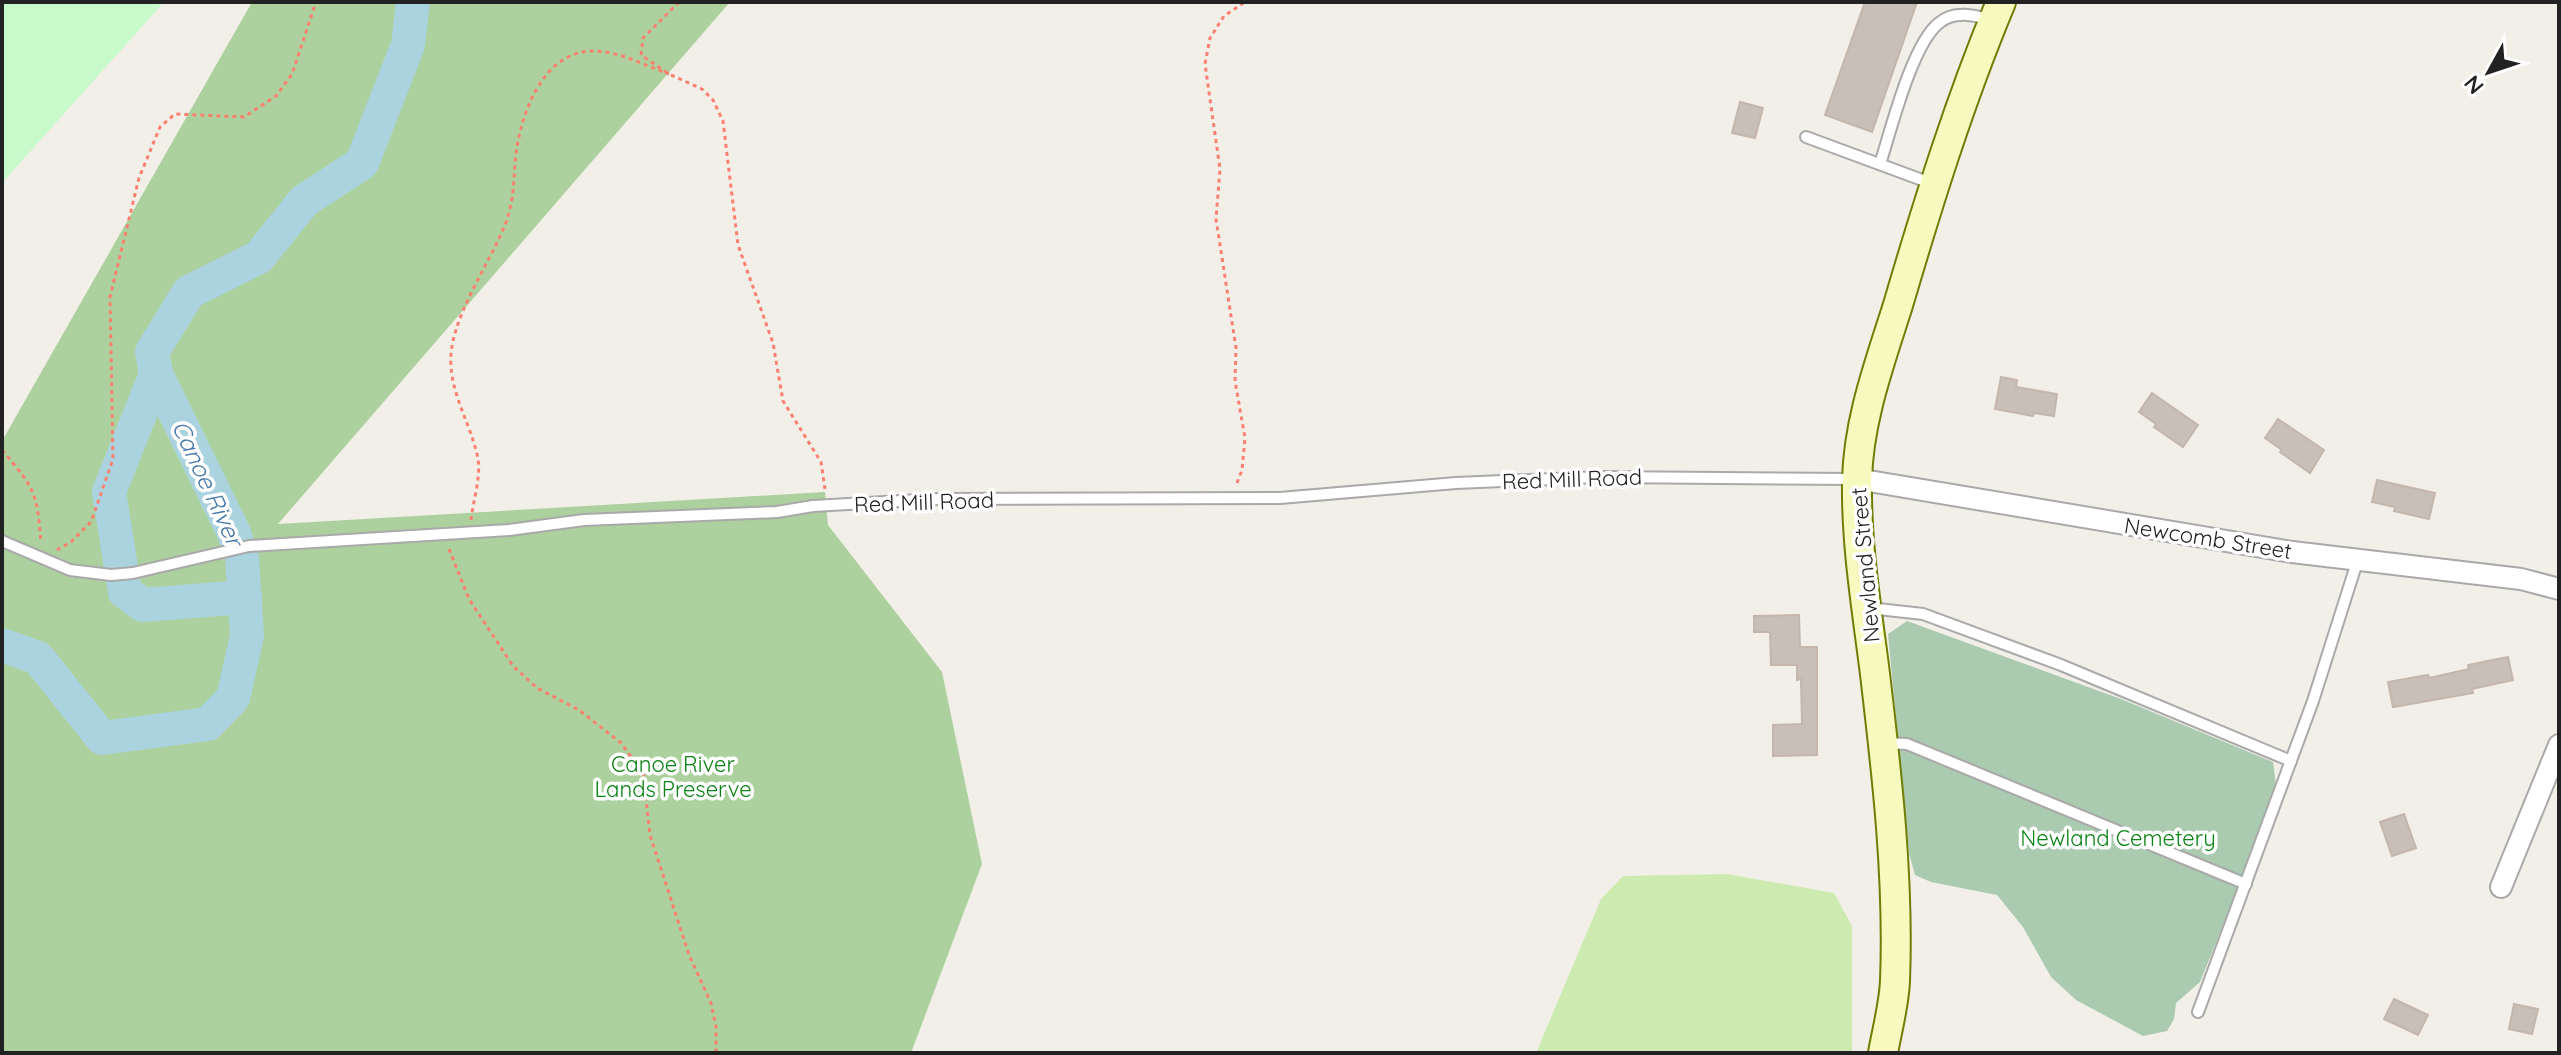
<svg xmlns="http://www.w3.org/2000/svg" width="2561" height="1055" font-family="Quicksand,sans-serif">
	<rect width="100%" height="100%" fill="#f2efe9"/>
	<!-- grass -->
	<path fill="#cdebb0" d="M1727,874L1834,893L1852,926V1053H1536L1601,899L1623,876Z"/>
	<!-- forest -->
	<path fill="#add19e" d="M252,2H730L278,524L825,492L828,525L942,672L982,864L911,1053H2V441Z"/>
	<!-- cemetery -->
	<path fill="#aacbaf" d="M1907,621L2121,699L2273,762L2277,793L2200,982L2176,1003L2174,1019L2167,1031L2143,1036L2076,1000L2051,977L2023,927L1997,895L1931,882L1915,875L1909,853L1888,634Z"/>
	<!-- park -->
	<path fill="#c8facc" d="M2,2H164L2,183Z"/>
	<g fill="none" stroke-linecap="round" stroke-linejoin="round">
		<!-- river -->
		<g stroke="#aad3df" stroke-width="34">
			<path d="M156,374L109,492L125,592L143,605L245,597"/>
			<path d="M2,645L38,658L102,738L208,724L233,698L247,636L242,558L234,533L156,374L152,352L189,292L259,257L304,201L362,163L408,45L413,2"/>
		</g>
	</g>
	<!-- building -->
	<g fill="#c7bfb8" stroke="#c4b6ab" stroke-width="2">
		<path d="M1865,2H1917L1872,132L1825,115Z"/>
		<path d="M1740,102L1763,108L1755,138L1732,133Z"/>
		<path d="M2001,377L2017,380L2016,387L2057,394L2054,416L2034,413L2033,416L1995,409Z"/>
		<path d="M2152,393L2198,425L2183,447L2154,427L2156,424L2139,412Z"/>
		<path d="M2278,419L2324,450L2310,473L2280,452L2282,450L2265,438Z"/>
		<path d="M2377,480L2435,493L2429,519L2394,511L2395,507L2372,502Z"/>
		<path d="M1799,615L1800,647H1817V755L1773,756V725L1802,724L1801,679L1797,680V665H1771L1770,632H1754V616Z"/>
		<path d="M2508,657L2513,680L2472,689L2473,693L2393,707L2388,682L2428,675L2429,678L2469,669L2468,665Z"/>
		<path d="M2404,814L2416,848L2392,856L2380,822Z"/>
		<path d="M2394,999L2428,1015L2418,1035L2384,1019Z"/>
		<path d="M2514,1004L2538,1009L2532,1034L2509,1029Z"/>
	</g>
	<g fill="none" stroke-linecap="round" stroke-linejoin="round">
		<defs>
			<g id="lane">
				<path d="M1806,137L1933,184"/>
				<path d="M1880,164C1891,130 1912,44 1939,23C1954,10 1974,15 1992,20"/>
				<path d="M2,541L70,570L111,575L133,573L249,546L509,530L584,520L777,512L813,506L938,499L1280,498L1456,483L1600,477L1855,479"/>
				<path d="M1869,608L1923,614L2061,665L2291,761"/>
				<path d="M1885,743L1907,744L2246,884"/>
				<path d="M2198,1012L2313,701L2358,559"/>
			</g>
			<g id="street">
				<path d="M1857,479L2292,552L2521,579L2559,589"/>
				<path d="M2501,887L2559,745"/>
			</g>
			<path id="secondary" d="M1883,1053C1887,1030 1894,1005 1895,981C1899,879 1887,775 1875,674C1867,610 1856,546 1857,481C1858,421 1880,362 1898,305C1928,203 1960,100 2001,2"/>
		</defs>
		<!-- lane casing -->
		<use href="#lane" stroke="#a9a9a9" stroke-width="14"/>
		<!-- street casing -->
		<use href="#street" stroke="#a9a9a9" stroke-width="24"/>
		<!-- secondary casing -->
		<use href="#secondary" stroke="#707d05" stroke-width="32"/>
		<!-- path -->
		<g stroke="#fa8072" stroke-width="3" stroke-dasharray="4 4" stroke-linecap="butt">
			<path d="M679,2L643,38L641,55L669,74L702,89L713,100L723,121L738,245L773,343L783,401L821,462L825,489"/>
			<path d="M2,450C35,489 37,492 41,543"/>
			<path d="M1237,483L1242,470L1245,438L1235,381L1236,348L1216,219L1220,169L1205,64L1210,38L1224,16L1245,2"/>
			<path d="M471,520C473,502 481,477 478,459C472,427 453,399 451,366C447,323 489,265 505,225C517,193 512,172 518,141C527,97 552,43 605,52C626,55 649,67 669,74"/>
			<path d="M449,549L469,599L513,666L537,688L579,710L621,743L643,773L650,835L689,955L711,1003L716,1027V1053"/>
			<path d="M57,550L71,542L91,522L113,459L110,297L139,178L160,127L175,114L244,117L276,96L292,74L316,2"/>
		</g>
		<!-- lane -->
		<use href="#lane" stroke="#fff" stroke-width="10"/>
		<!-- street -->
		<use href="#street" stroke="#fff" stroke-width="20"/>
		<!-- secondary -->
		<use href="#secondary" stroke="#f7fabf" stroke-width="28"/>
	</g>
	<g text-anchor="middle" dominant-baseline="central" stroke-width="7" stroke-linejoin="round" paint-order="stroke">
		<!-- street labels -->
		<g font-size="22" fill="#222" stroke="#fff">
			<text transform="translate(1572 479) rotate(-2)">Red Mill Road</text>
			<text transform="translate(924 502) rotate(-2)">Red Mill Road</text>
			<text transform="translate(2208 538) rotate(9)">Newcomb Street</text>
			<text transform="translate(1865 565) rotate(-95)">Newland Street</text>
		</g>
		<!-- park labels -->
		<g font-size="22" fill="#0c8416" stroke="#fff">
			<text x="673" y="764">Canoe River<tspan x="673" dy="25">Lands Preserve</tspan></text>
			<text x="2118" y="838">Newland Cemetery</text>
		</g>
		<!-- water labels -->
		<g font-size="24" font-style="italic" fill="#4a7aab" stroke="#fff">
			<text transform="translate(208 483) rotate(65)">Canoe River</text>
		</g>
	</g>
	<!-- border -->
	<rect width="2561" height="1055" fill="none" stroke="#222222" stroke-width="8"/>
	<!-- north arrow -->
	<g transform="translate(2489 72) rotate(230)" stroke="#ffffff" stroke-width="6" paint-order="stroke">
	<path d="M0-6L14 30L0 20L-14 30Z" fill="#222222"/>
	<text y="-12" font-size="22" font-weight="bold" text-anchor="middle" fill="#222222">N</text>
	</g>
</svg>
